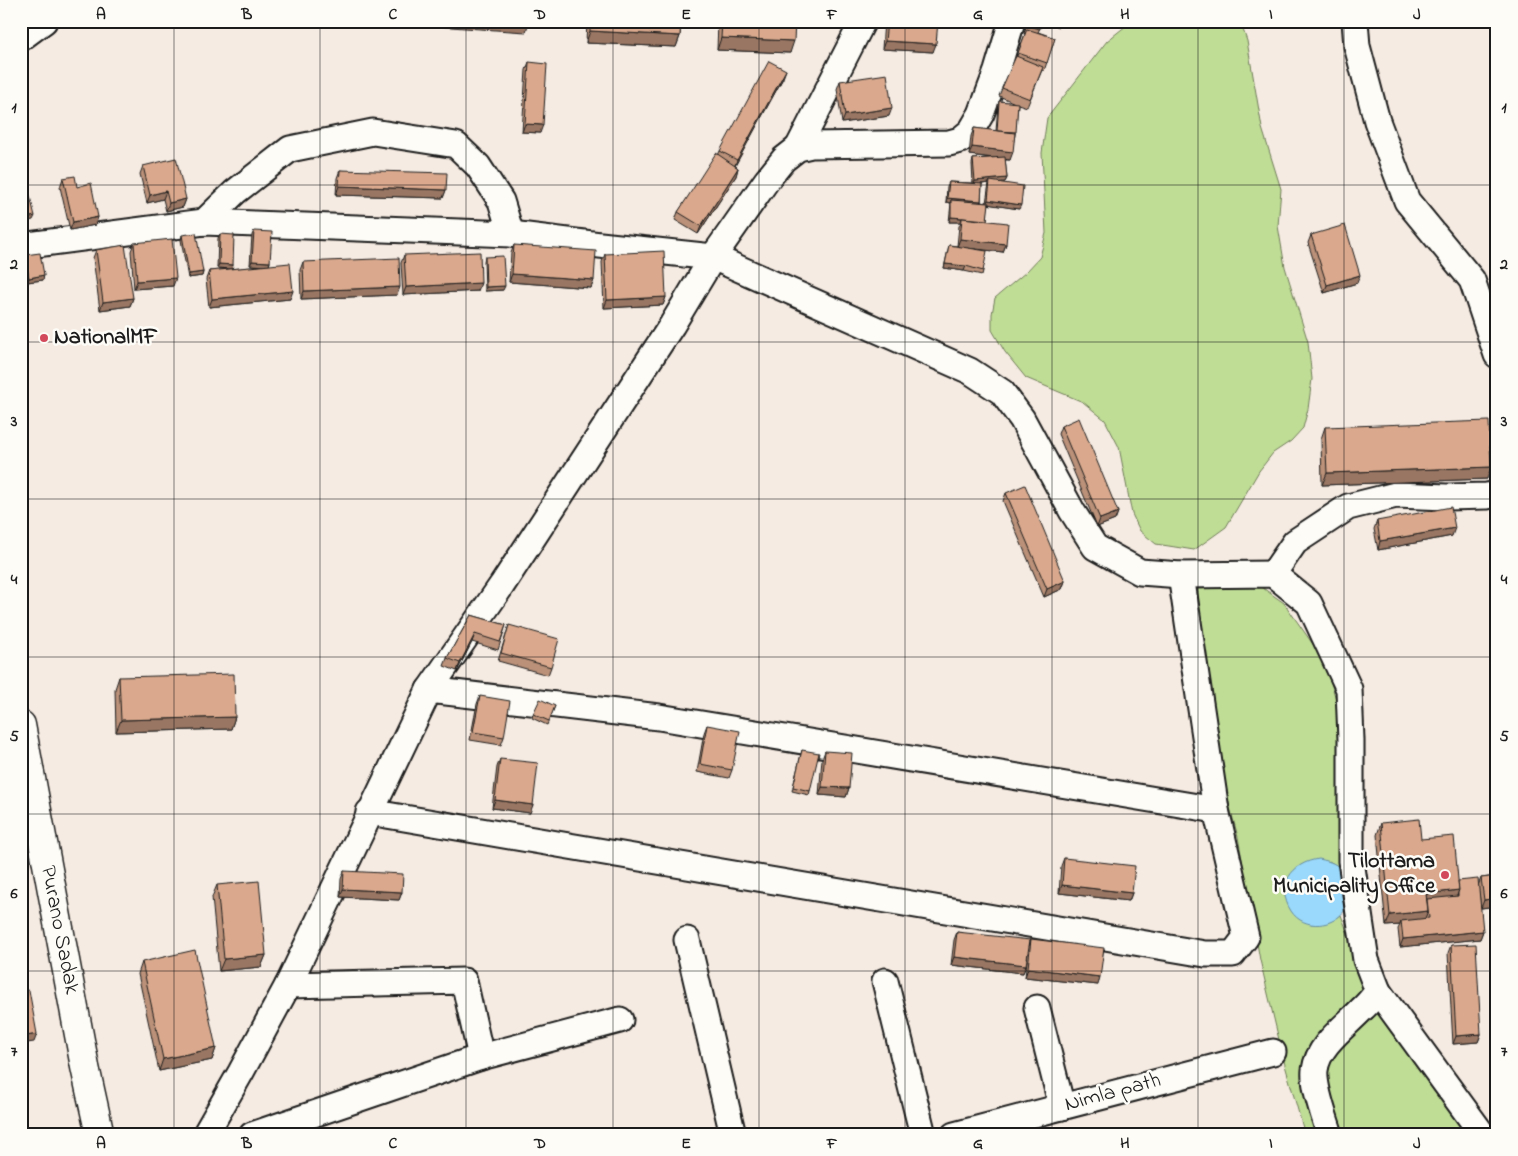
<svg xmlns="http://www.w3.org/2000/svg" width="1518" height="1156" font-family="'Indie Flower',sans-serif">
	<rect width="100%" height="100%" fill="#f6ebe2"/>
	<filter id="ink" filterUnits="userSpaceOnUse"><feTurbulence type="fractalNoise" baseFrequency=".02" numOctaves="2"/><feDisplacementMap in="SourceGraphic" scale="10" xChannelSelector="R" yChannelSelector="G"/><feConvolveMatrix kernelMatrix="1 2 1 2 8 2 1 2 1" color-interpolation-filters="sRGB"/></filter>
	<g filter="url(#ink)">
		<!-- green -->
		<g fill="#bfdd95" stroke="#6e7c58">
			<path d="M1132,21H1240L1247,41L1262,128L1281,189L1278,226L1285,267L1308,342L1312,379L1308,409L1303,428L1291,441L1273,453L1259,471L1226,527L1194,550L1156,544L1140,531L1132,514L1119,447L1105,420L1083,402L1026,378L1005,352L992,330V314L995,298L1026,272L1040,257L1046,233L1042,153L1047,118L1107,41Z"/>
			<path d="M1260,586L1284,603L1324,660L1338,706L1339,867L1329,861L1311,924C1324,924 1331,922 1341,915L1348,934L1353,956L1474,1135H1305L1285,1065L1260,960L1238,837L1229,804L1207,693L1197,589Z"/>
		</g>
		<!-- water -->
		<path fill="#9ad9fb" stroke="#688da2" d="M1319,859C1343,864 1345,871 1347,893C1347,898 1348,904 1346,908C1335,928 1304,931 1291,911C1275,886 1292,862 1319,859Z"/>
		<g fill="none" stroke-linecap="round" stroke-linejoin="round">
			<defs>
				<g id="minor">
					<path d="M1355,21L1357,46L1377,121L1407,201L1472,280L1497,355"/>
					<path d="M21,38L44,21"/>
					<path d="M798,148L863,21"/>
					<path d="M204,222L235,192L290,149L373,132L456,145L478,166L501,201L511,234"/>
					<path d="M21,246L204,222L511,234L600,245L713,257L970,371L1002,392L1022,419L1072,511L1095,547L1140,572L1181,575L1273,574L1309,603L1349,689L1351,740V861L1366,960L1378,991L1483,1135"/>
					<path d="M1273,574L1295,542L1348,507L1396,495L1447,497L1487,496L1497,494"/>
					<path d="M429,690L659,717L1216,810"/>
					<path d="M369,812L1205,954H1233L1246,937L1216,810L1181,575"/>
					<path d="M687,940L733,1135"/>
					<path d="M885,981L923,1135"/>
					<path d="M288,985L464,981L481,1057"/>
					<path d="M1037,1008L1062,1107"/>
					<path d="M205,1135L241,1072L288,985L429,690L502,585L672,325L713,257L767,180L784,159L798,148L811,145L949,143L960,140L971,131L981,114L997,71L1012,21"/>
					<path d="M252,1135L481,1057L620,1020"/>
					<path d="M954,1135L1273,1052"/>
					<path d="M1330,1135C1325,1118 1313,1087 1315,1070C1318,1045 1346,1026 1362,1009C1368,1004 1373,997 1378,991"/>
				</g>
				<path id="major" d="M21,725L85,1067L100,1135"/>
			</defs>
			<!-- minor casing -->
			<use href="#minor" stroke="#1c1c1c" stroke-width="29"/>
			<!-- major casing -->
			<use href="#major" stroke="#1c1c1c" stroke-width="31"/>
			<!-- minor -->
			<use href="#minor" stroke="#fdfcf7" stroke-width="25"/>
			<!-- major -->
			<use href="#major" stroke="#fdfcf7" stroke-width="28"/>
		</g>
		<!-- wall -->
		<g fill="#bb9179" stroke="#1c1c1c" fill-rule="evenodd">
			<path d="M587,21H681L680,36L676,47L586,43Z"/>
			<path d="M718,21H795L790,53L717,50Z"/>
			<path d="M884,21H938L933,52L882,49Z"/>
			<path d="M1028,21H1044L1038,32L1055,38L1044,71L1042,70L1027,107L1018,104L1015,135L1010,160H1005L1007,178L1005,182H1000L1019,209L988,204L987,221L1006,244L1003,252L969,248L983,271L982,275L964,271L944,268L949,245L957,246L959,226L961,222H949L951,203L946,202L947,186L949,182L973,183L972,164L973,159L992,158L969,155L971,136L974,128L996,131L998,105L999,101L1015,103L999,96L1002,88L1017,56L1025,34L1024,33ZM989,183L986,203L981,202L982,184Z"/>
			<path d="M1045,21H1062L1059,27Z"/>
			<path d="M529,62L540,133L522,132L526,70Z"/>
			<path d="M783,78L735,165L738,168L736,176L698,234L675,220L678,212L718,155L720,151Z"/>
			<path d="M840,81L889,116L842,123L837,89Z"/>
			<path d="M143,166L186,199L183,207L166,211L163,199L147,203L140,174Z"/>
			<path d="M340,170L446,190L443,198L336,195L337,178Z"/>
			<path d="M63,178L77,187L98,217L95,225L70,230L60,187Z"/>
			<path d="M254,231L270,262L269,265L290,299L209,307L206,279L209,271L265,266L250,265L252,235Z"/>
			<path d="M220,234L233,265L232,269L217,268L218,238Z"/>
			<path d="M182,235L203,272L202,276L188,278L181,240Z"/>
			<path d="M1311,235L1357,283L1324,293L1308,243Z"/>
			<path d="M134,243L173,286L134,289L131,251Z"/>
			<path d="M514,245L594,280L591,288L509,282L511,253Z"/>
			<path d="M96,250L133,298L130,306L100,310L93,258Z"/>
			<path d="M605,254L666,297L663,305L604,308L602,262Z"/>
			<path d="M25,255L44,275L43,280L27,282L24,260Z"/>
			<path d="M404,255L478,291L403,295L401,263Z"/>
			<path d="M485,257L503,290L485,291L484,261Z"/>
			<path d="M303,262L397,295L301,299L300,270Z"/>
			<path d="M1061,426L1118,512L1115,520L1097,527L1058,434Z"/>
			<path d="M1325,427L1491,467L1487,479L1322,485L1321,439Z"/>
			<path d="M1006,493L1065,581L1062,589L1044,597L1003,501Z"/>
			<path d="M1377,521L1452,536L1378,550L1374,529Z"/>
			<path d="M471,615L506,625L498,650L472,642L457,671L444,666L447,658Z"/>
			<path d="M509,625L551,667L548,675L498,661Z"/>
			<path d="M119,677L235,717L231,729L116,732L115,689Z"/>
			<path d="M480,696L504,737L501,745L470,740L477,704Z"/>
			<path d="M555,706L547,725L532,718L533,714Z"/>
			<path d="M707,725L732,770L729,778L697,772L704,733Z"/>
			<path d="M802,750L810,791L809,795L792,791Z"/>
			<path d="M825,751L849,788L846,797L819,795L822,759Z"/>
			<path d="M500,759L530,813L492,808L497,767Z"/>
			<path d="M1381,823L1421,839L1458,881L1483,931L1480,939L1400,947L1398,929L1400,925L1386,926L1377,835Z"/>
			<path d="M1064,858L1132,893L1129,901L1059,893L1061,866Z"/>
			<path d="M344,871L402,892L399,900L340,897L341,879Z"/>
			<path d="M1497,876V906L1481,908L1478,886L1481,878Z"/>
			<path d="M217,885L266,955L261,967L219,971L212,897Z"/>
			<path d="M957,932L1029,946L1031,939L1098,985L1025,977L1028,952L1026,965L1023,973L951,965L954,940Z"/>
			<path d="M1451,945L1481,1034L1478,1042L1453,1044L1448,953Z"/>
			<path d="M142,962L216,1048L212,1060L159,1071L138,974Z"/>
		</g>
		<!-- shaded-wall -->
		<g fill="#997663" stroke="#1c1c1c">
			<path d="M374,21H529L526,32L374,22Z"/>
			<path d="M590,31L680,36L676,47L586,43Z"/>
			<path d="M721,38L794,41L790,53L717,50Z"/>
			<path d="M885,41L936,44L933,52L882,49Z"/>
			<path d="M786,70L783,78L734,168L737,160Z"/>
			<path d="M892,108L889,116L842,123L845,115Z"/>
			<path d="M525,124L543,125L540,133L522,132Z"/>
			<path d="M972,147L1013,152L1010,160L969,155Z"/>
			<path d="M738,168L736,176L698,234L701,226Z"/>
			<path d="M1007,178L1005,182L990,183V181L989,183L973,185L975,181Z"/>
			<path d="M339,186L446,190L443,198L336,195Z"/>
			<path d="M166,191L163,199L147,203L150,195Z"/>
			<path d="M947,198L981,201L980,205L951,200V203L946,202Z"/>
			<path d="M186,199L183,207L166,211L169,203Z"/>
			<path d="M988,200L1021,205L1019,209L986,204Z"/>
			<path d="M35,216L33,220L21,223V219Z"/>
			<path d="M98,217L95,225L70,230L73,222Z"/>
			<path d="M951,217L962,218L961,222H949Z"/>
			<path d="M960,239L1006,244L1003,252L957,247Z"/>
			<path d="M252,261L270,262L269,266L250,265Z"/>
			<path d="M219,264L233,265L232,269L217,268Z"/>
			<path d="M945,264L966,266L964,271L944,268Z"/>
			<path d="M203,272L202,276L188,278L189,274Z"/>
			<path d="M512,274L594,280L591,288L509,282Z"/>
			<path d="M44,275L43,280L27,282L29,278Z"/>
			<path d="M1360,275L1357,283L1324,293L1327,285Z"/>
			<path d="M176,278L173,286L134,289L137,281Z"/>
			<path d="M481,283L478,291L403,295L406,287Z"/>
			<path d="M505,286L503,290L485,291L486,287Z"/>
			<path d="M400,287L397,295L301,299L304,291Z"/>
			<path d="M293,291L290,299L209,307L212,299Z"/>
			<path d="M666,297L663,305L604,308L607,300Z"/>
			<path d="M133,298L130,306L100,310L103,302Z"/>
			<path d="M1491,467L1487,479L1322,485L1327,473Z"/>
			<path d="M1118,512L1115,520L1097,527L1100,519Z"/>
			<path d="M1455,528L1452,536L1378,550L1380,541Z"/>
			<path d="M1065,581L1062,589L1044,597L1047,589Z"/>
			<path d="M475,634L472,642L457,671L460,663Z"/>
			<path d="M235,717L231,729L116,732L121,720Z"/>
			<path d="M822,787L849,788L846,797L819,795Z"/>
			<path d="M495,800L533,805L530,813L492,808Z"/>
			<path d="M1062,885L1132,893L1129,901L1059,893Z"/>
			<path d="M343,889L402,892L399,900L340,897Z"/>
			<path d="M1459,890L1455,902L1427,905L1426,894Z"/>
			<path d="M1497,898V906L1481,908L1484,900Z"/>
			<path d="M1428,911L1423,923L1401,921L1400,925L1386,926L1390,915Z"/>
			<path d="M1483,931L1480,939L1400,947L1403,939Z"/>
			<path d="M266,955L261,967L219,971L224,959Z"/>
			<path d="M954,957L1026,965L1023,973L951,965Z"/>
			<path d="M1028,968L1100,977L1098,985L1025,977Z"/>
			<path d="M37,1034L34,1042L21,1044V1037Z"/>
			<path d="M1481,1034L1478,1042L1453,1044L1456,1036Z"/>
			<path d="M216,1048L212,1060L159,1071L163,1059Z"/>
		</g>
		<!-- building -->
		<g fill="#daa98d" stroke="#1c1c1c">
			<path d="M590,21H681L680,36L590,31Z"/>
			<path d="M722,21H795L794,41L721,38Z"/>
			<path d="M887,21H938L936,44L885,41Z"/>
			<path d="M1028,21H1043L1039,29L1027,25Z"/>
			<path d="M1027,29L1055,38L1047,63L1018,53Z"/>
			<path d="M1016,56L1043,67L1030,99L1002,88Z"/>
			<path d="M769,61L786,70L737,160L720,151Z"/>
			<path d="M529,62L547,64L543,125L525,124Z"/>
			<path d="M887,74L892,108L845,115L840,81Z"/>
			<path d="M999,101L1018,103L1016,132L997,131Z"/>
			<path d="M974,128L1015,133L1013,152L972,147Z"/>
			<path d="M716,153L738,168L701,226L678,212Z"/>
			<path d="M1005,157L1007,178L975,181L973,159Z"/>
			<path d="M176,158L186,199L169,203L166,191L150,195L143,166Z"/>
			<path d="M340,170L447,173L446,190L339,186Z"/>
			<path d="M75,176L77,187L91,183L98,217L73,222L63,178Z"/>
			<path d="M990,181L1023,186L1021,205L988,200Z"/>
			<path d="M949,182L982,184L981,201L947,198Z"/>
			<path d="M27,185L35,216L21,219V187Z"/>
			<path d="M951,200L989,203L987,220L951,217Z"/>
			<path d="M962,218L1008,223L1006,244L960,239Z"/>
			<path d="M1345,225L1360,275L1327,285L1311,235Z"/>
			<path d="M254,231L272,232L270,262L252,261Z"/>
			<path d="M196,233L203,272L189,274L182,235Z"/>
			<path d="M220,234L234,235L233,265L219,264Z"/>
			<path d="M172,239L176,278L137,281L134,243Z"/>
			<path d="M125,245L133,298L103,302L96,250Z"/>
			<path d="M514,245L596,251L594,280L512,274Z"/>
			<path d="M949,245L987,251L983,271L966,266L945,264Z"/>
			<path d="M664,251L666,297L607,300L605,254Z"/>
			<path d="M480,252L481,283L406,287L404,255Z"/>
			<path d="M40,253L44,275L29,278L25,255Z"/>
			<path d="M503,256L505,286L486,287L485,257Z"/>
			<path d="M399,258L400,287L304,291L303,262Z"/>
			<path d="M290,263L293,291L212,299L209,271Z"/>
			<path d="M1079,418L1118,512L1100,519L1061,426Z"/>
			<path d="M1489,421L1491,467L1327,473L1325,427Z"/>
			<path d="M1025,485L1065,581L1047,589L1006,493Z"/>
			<path d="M1451,507L1455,528L1380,541L1377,521Z"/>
			<path d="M471,615L506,625L500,642L475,634L460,663L447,658Z"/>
			<path d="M509,625L559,639L551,667L501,653Z"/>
			<path d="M234,674L235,717L121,720L119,677Z"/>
			<path d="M480,696L510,701L504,737L473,732Z"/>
			<path d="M540,699L555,706L549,721L533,714Z"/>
			<path d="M707,725L740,731L732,770L700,764Z"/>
			<path d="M802,750L819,753L810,791L793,787Z"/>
			<path d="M825,751L852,753L849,788L822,787Z"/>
			<path d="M500,759L538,763L533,805L495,800Z"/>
			<path d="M1419,819L1421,839L1454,836L1459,890L1426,894L1428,911L1390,915L1381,823Z"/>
			<path d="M1064,858L1135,866L1132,893L1062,885Z"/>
			<path d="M344,871L403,874L402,892L343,889Z"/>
			<path d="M1497,876V898L1484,900L1481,878Z"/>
			<path d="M1478,879L1483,931L1403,939L1401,921L1429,918L1427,899L1458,896V893L1459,890L1458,881Z"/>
			<path d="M259,881L266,955L224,959L217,885Z"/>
			<path d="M957,932L1030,940L1026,965L954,957Z"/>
			<path d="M1031,939L1104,948L1100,977L1028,968Z"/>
			<path d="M1476,944L1481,1034L1456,1036L1451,945Z"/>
			<path d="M195,950L216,1048L163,1059L142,962Z"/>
			<path d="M29,990L37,1034L21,1037V991Z"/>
		</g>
	</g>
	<!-- grid -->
	<path fill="none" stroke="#1c1c1c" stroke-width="1" stroke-opacity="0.55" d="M174,21V1135M320,21V1135M466,21V1135M613,21V1135M759,21V1135M905,21V1135M1052,21V1135M1198,21V1135M1344,21V1135M21,185H1497M21,342H1497M21,499H1497M21,657H1497M21,814H1497M21,971H1497"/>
	<!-- markers -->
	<g fill="#d1495b" stroke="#fdfcf7" stroke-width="2">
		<circle cx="44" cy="338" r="5"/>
		<circle cx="1445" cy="875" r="5"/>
	</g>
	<g text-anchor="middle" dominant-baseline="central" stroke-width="5" stroke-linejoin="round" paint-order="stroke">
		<!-- poi labels -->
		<g font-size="22" font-weight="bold" fill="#1c1c1c" stroke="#fdfcf7" text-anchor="start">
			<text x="54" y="338">NationalMF</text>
			<text x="1435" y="862" text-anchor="end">Tilottama<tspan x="1435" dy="25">Municipality Office</tspan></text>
		</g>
		<!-- street labels -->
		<g font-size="22" fill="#1c1c1c" stroke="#fdfcf7">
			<text transform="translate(59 930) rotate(79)">Purano Sadak</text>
			<text transform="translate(1113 1093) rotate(-15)">Nimla path</text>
		</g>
	</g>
	<!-- margin -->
	<rect width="1518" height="1156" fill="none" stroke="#fdfcf7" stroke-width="55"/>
	<rect x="28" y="28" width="1462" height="1100" fill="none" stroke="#1c1c1c" stroke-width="2"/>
	<g font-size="16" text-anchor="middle" font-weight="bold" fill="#1c1c1c">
		<text x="101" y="19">A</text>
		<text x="247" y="19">B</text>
		<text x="393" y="19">C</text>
		<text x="540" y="19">D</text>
		<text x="686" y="19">E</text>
		<text x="832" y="19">F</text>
		<text x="978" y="19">G</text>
		<text x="1125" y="19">H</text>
		<text x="1271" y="19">I</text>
		<text x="1417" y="19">J</text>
		<text x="14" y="112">1</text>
		<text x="1504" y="112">1</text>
		<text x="14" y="269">2</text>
		<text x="1504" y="269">2</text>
		<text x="14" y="426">3</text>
		<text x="1504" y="426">3</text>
		<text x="14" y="584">4</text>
		<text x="1504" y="584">4</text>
		<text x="14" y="741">5</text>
		<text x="1504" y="741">5</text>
		<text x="14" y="898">6</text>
		<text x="1504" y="898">6</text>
		<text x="14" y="1056">7</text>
		<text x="1504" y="1056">7</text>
		<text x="101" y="1148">A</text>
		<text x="247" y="1148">B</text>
		<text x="393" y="1148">C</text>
		<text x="540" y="1148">D</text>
		<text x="686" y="1148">E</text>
		<text x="832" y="1148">F</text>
		<text x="978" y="1148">G</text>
		<text x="1125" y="1148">H</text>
		<text x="1271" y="1148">I</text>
		<text x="1417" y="1148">J</text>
	</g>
</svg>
